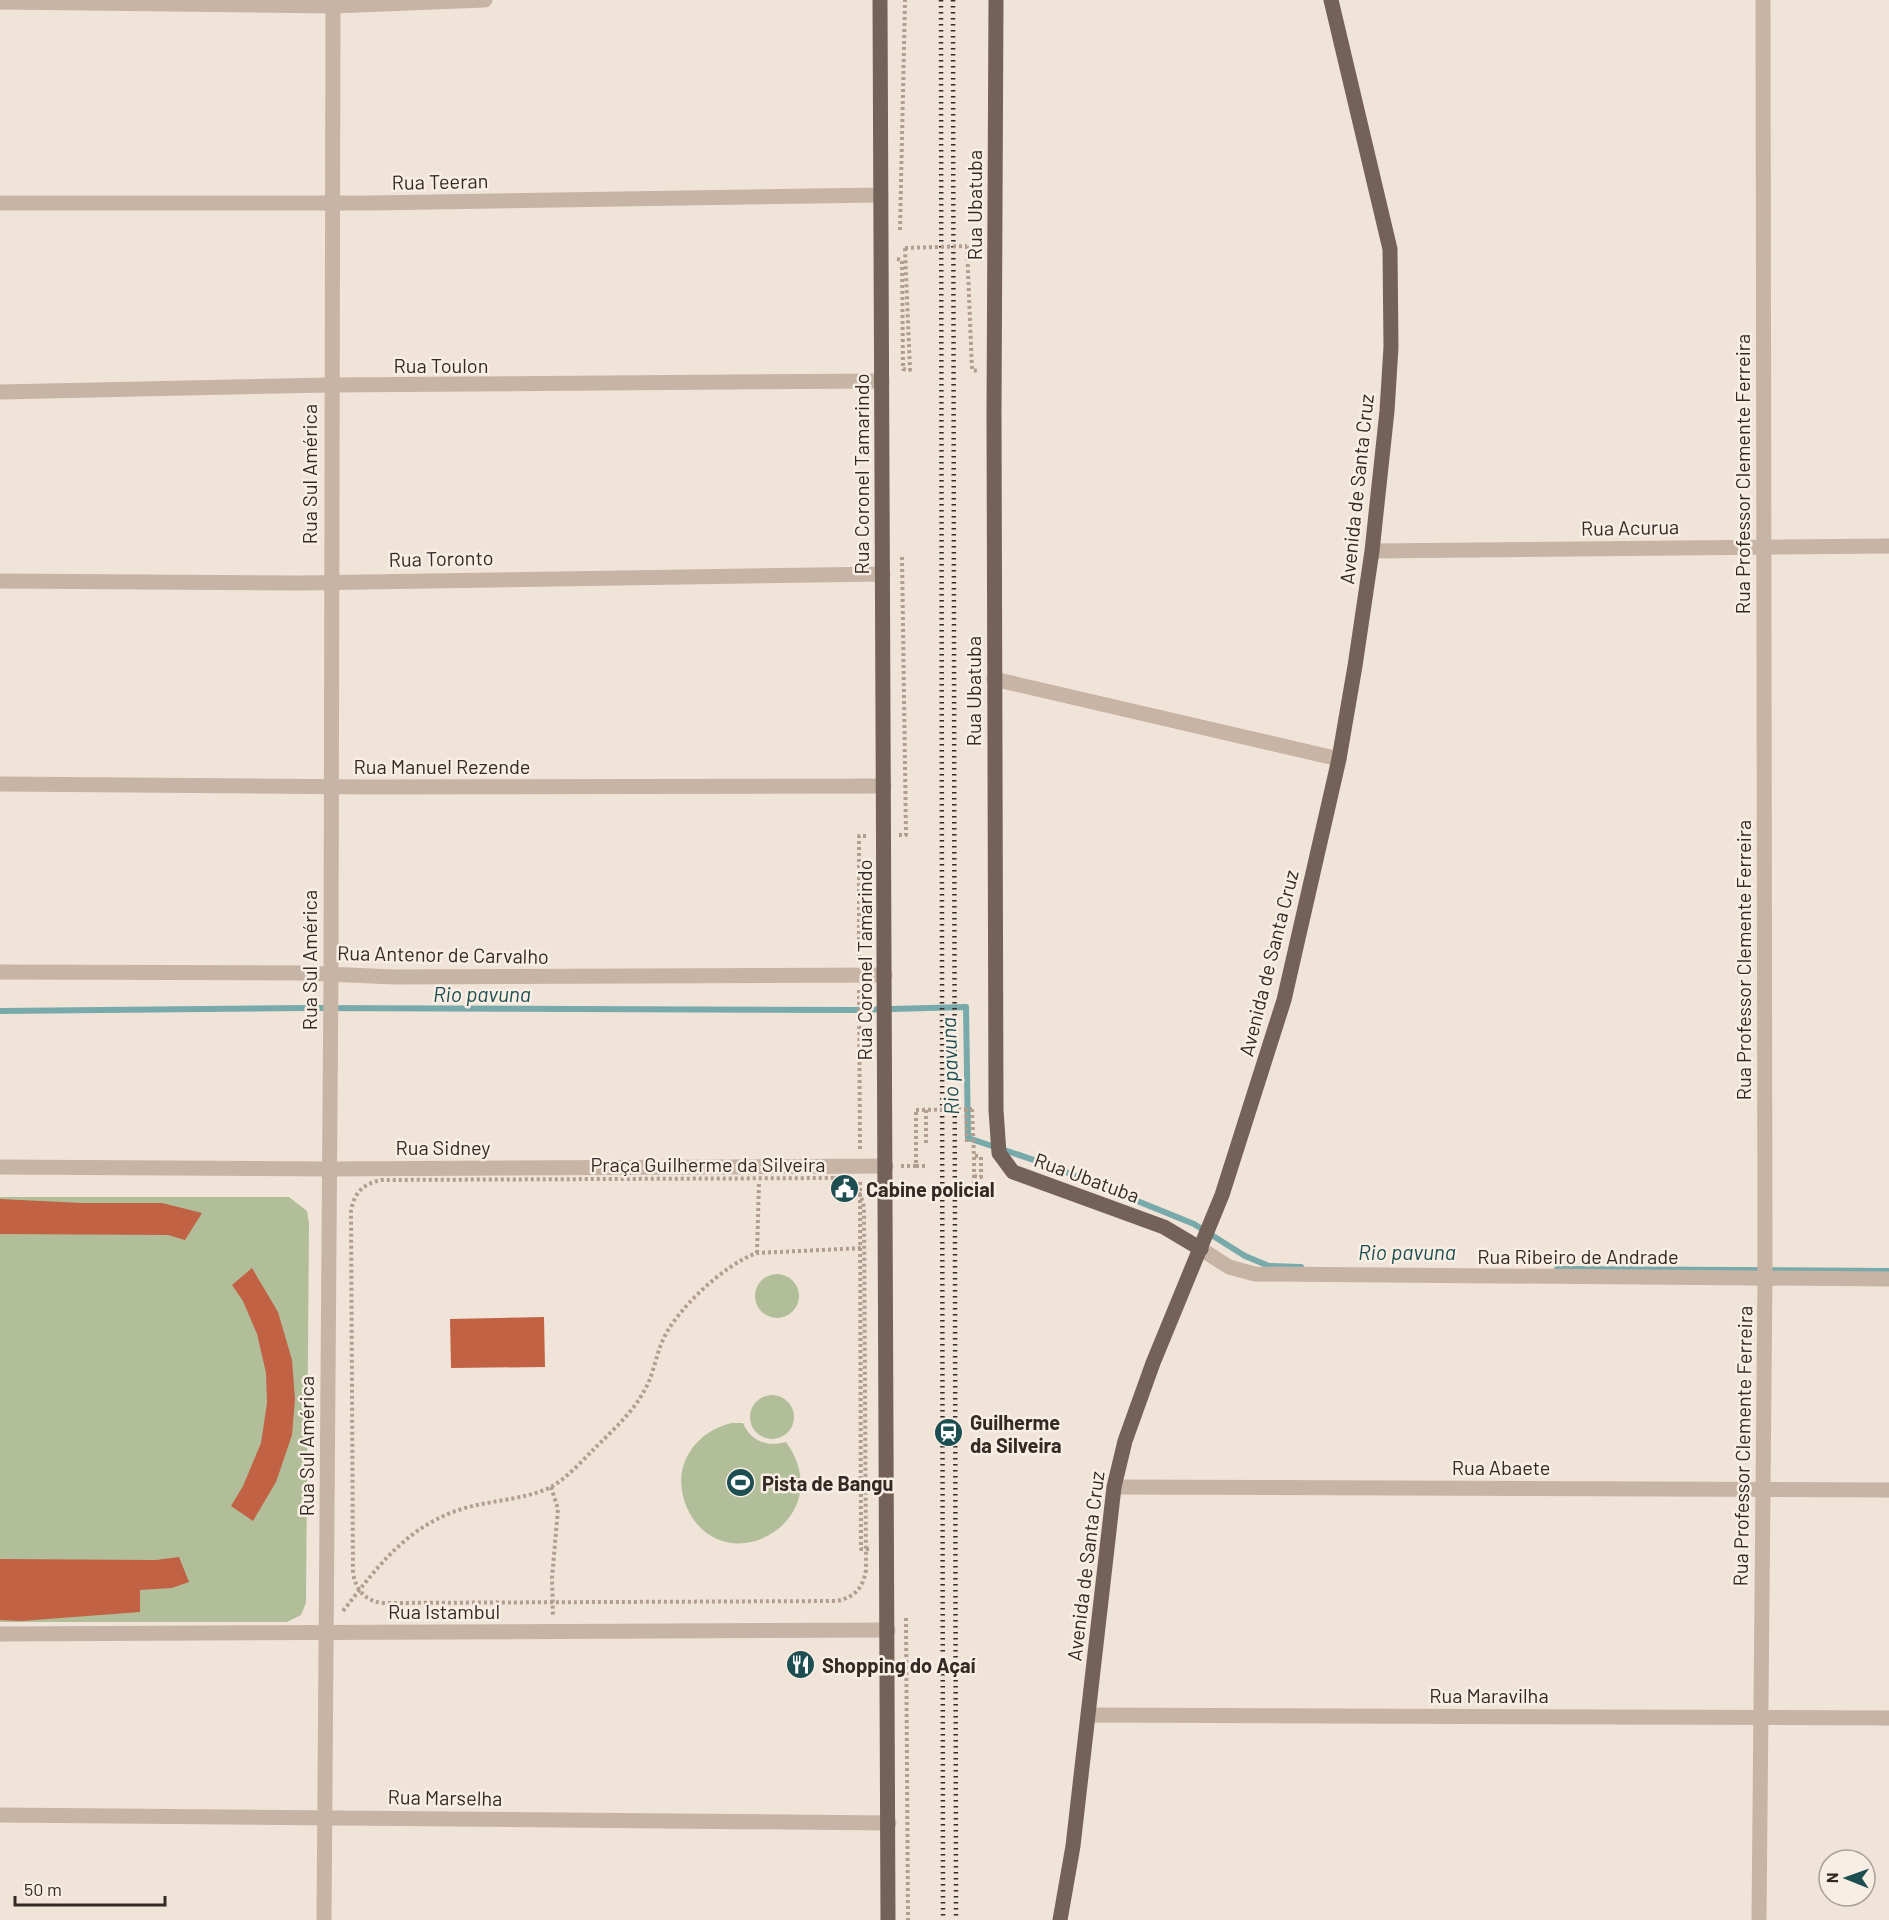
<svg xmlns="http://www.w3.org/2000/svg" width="1889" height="1920" font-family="Barlow,sans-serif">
	<rect width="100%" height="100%" fill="#f0e4d8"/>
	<!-- green -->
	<g fill="#b1be99">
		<path d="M0,1197H289L307,1211L309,1223L306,1603L301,1615L287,1622H0Z"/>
		<circle cx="777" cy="1296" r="22"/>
		<circle cx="772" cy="1417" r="22"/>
		<path d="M732,1423H743C751,1442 768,1447 786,1442C841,1518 728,1585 689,1512C682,1498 679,1482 683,1467C690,1444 709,1428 732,1423Z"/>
	</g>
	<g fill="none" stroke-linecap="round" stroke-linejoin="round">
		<!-- stream -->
		<g stroke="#78a9ab" stroke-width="6">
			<path d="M0,1011L306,1008L855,1010L966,1007L968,1138L1046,1164L1194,1224L1245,1256L1269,1266L1301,1267"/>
			<path d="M1557,1269L1889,1271"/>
		</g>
	</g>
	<!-- building -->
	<g fill="#c16244">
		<path d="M0,1199L82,1203H162L202,1213L185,1240L168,1235L0,1234Z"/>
		<path d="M252,1268L278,1312L292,1360L295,1399L292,1435L276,1482L253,1521L231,1506L243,1486L261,1443L267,1403L266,1373L257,1334L243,1301L232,1285Z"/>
		<path d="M544,1317L545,1367L451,1368L450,1319Z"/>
		<path d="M179,1557L189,1582L172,1588L140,1590V1612L21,1621L0,1620V1559L156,1560Z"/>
	</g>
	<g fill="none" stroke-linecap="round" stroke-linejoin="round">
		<!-- path -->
		<g stroke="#b29e8f" stroke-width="4" stroke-dasharray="3 3" stroke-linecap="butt">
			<path d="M900,230L905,0"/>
			<path d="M967,246L972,370L979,371"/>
			<path d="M897,259L902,260L903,369L910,370L905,248"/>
			<path d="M899,835H906L902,556"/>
			<path d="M859,958V836H867"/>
			<path d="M859,990L860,1150"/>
			<path d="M966,1109L967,1145"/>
			<path d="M972,1109L974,1156H981"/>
			<path d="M926,1110V1145"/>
			<path d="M901,1166H916V1110"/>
			<path d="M916,1166H927"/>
			<path d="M974,1176L981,1177V1156"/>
			<path d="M834,1178C852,1180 861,1190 864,1208L866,1570C863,1588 855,1597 837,1601L383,1603C366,1601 356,1591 353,1573L351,1211C354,1193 363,1184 381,1180Z"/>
			<path d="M860,1182L861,1549H870"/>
			<path d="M967,1189H974V1156"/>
			<path d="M757,1253L759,1182"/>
			<path d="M551,1487L558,1509L552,1578L553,1616"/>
			<path d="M343,1611C375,1570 403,1531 453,1512C483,1500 523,1501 551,1487C567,1478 582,1461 595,1448C612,1431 631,1414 643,1393C653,1377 655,1359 662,1342C675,1310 725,1264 757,1253L863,1248"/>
			<path d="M906,1618L908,1920"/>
		</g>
		<!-- minor -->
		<g stroke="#c7b4a5" stroke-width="15">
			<path d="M0,2L333,6L485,0"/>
			<path d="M0,203H372L881,195"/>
			<path d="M0,392L330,385L882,381"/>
			<path d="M1372,551L1889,546"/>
			<path d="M0,581L301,583L883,574"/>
			<path d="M994,679L1339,759"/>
			<path d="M0,784L369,787L884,786"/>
			<path d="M0,972L303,973L394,977L885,975"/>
			<path d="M0,1167L329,1169L886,1166"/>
			<path d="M1201,1249L1229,1267L1255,1274L1889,1279"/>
			<path d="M1114,1487L1889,1490"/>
			<path d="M0,1634L888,1630"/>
			<path d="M1089,1715L1889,1718"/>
			<path d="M0,1815L889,1823"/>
			<path d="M324,1920L331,974L333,0"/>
			<path d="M1759,1920L1765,1275L1763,0"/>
		</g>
		<!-- major -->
		<g stroke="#746157" stroke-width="15">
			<path d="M880,0L888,1920"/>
			<path d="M996,0L994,414L996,1110L999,1153L1013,1172L1164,1227L1201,1249"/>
			<path d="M1060,1920L1073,1846L1114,1487L1125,1441L1153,1363L1222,1195L1284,1000L1339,759L1355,666L1372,551L1387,411L1391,347L1390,249L1331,0"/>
		</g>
		<!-- rail -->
		<g stroke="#332a26" stroke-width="4.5" stroke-dasharray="1.5 4.5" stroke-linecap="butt">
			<path d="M941,0L943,1920"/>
			<path d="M953,0L956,1920"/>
		</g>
		<!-- path-bridge -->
		<g stroke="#b29e8f" stroke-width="4" stroke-dasharray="3 3" stroke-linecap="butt">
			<path d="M905,248L967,246"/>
			<path d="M916,1110L972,1109"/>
		</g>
	</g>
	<!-- icons -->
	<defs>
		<symbol id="civic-disc" viewBox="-11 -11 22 22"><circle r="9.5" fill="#1d4f52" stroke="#f8eee4"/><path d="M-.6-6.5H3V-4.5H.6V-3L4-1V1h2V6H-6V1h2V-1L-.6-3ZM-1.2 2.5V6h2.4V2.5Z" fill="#fff"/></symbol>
		<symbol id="station-disc" viewBox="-11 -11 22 22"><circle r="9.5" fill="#1d4f52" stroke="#f8eee4"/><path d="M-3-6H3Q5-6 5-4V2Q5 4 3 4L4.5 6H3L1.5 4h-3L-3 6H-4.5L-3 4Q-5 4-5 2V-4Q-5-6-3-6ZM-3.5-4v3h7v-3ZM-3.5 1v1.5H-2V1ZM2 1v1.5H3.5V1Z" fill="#fff"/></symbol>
		<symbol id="stadium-disc" viewBox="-11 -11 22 22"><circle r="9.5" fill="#1d4f52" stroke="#f8eee4"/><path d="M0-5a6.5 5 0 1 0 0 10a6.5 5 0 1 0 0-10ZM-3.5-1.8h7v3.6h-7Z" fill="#fff"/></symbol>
		<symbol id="restaurant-disc" viewBox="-11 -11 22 22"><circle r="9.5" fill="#1d4f52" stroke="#f8eee4"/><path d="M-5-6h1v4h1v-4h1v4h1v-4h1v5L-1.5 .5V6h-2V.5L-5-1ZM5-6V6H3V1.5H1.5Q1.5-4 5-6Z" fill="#fff"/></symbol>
	</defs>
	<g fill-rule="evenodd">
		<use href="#civic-disc" x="828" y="1172" width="33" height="33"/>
		<use href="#station-disc" x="932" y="1416" width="33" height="33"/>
		<use href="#stadium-disc" x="724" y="1466" width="33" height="33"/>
		<use href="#restaurant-disc" x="784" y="1648" width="33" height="33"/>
	</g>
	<g text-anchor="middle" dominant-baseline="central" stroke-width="5" stroke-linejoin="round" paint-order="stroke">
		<!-- street labels -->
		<g font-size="20" fill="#332a26" stroke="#f8eee4">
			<text transform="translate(440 181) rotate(-1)">Rua Teeran</text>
			<text transform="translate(974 205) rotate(-90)">Rua Ubatuba</text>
			<text x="441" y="365">Rua Toulon</text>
			<text transform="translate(309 474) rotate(-90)">Rua Sul América</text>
			<text transform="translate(861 474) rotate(-90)">Rua Coronel Tamarindo</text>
			<text transform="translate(1742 474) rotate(-90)">Rua Professor Clemente Ferreira</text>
			<text transform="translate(1356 489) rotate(-84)">Avenida de Santa Cruz</text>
			<text transform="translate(1630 527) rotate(-1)">Rua Acurua</text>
			<text transform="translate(441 558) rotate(-1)">Rua Toronto</text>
			<text transform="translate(973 691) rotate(-90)">Rua Ubatuba</text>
			<text x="442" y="766">Rua Manuel Rezende</text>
			<text transform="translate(443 954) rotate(1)">Rua Antenor de Carvalho</text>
			<text transform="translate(309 960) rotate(-90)">Rua Sul América</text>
			<text transform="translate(864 960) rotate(-90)">Rua Coronel Tamarindo</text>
			<text transform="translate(1743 960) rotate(-90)">Rua Professor Clemente Ferreira</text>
			<text transform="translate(1268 963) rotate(-76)">Avenida de Santa Cruz</text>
			<text x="443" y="1147">Rua Sidney</text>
			<text x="708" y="1164">Praça Guilherme da Silveira</text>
			<text transform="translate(1087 1177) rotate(20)">Rua Ubatuba</text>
			<text x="1578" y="1256">Rua Ribeiro de Andrade</text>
			<text transform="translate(306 1446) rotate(-90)">Rua Sul América</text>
			<text transform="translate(1742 1446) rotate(-89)">Rua Professor Clemente Ferreira</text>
			<text x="1501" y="1467">Rua Abaete</text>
			<text transform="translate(1085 1566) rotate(-83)">Avenida de Santa Cruz</text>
			<text x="444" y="1611">Rua Istambul</text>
			<text x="1489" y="1695">Rua Maravilha</text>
			<text transform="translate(445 1797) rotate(1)">Rua Marselha</text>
		</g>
		<!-- poi labels -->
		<g font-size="20" font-weight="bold" fill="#332a26" stroke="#f8eee4" text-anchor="start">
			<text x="866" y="1189">Cabine policial</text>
			<text x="970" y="1422">Guilherme<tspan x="970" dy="23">da Silveira</tspan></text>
			<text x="762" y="1483">Pista de Bangu</text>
			<text x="822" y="1665">Shopping do Açaí</text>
		</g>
		<!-- water labels -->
		<g font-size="21" font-style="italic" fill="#1d4f52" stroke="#f8eee4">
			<text x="482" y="993">Rio pavuna</text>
			<text transform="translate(949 1066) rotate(-92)">Rio pavuna</text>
			<text x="1407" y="1251">Rio pavuna</text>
		</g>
	</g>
	<!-- north arrow -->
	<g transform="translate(1847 1878) rotate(271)"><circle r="28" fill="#f8eee4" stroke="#a9a098" stroke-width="1.5"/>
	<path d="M0-4.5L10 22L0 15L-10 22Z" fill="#1d4f52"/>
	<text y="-9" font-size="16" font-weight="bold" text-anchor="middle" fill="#332a26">N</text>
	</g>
	<!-- scale -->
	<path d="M15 1896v9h150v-9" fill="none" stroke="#332a26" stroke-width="3"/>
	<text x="24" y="1896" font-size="18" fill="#332a26" stroke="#f8eee4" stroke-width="4.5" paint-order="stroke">50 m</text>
</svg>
